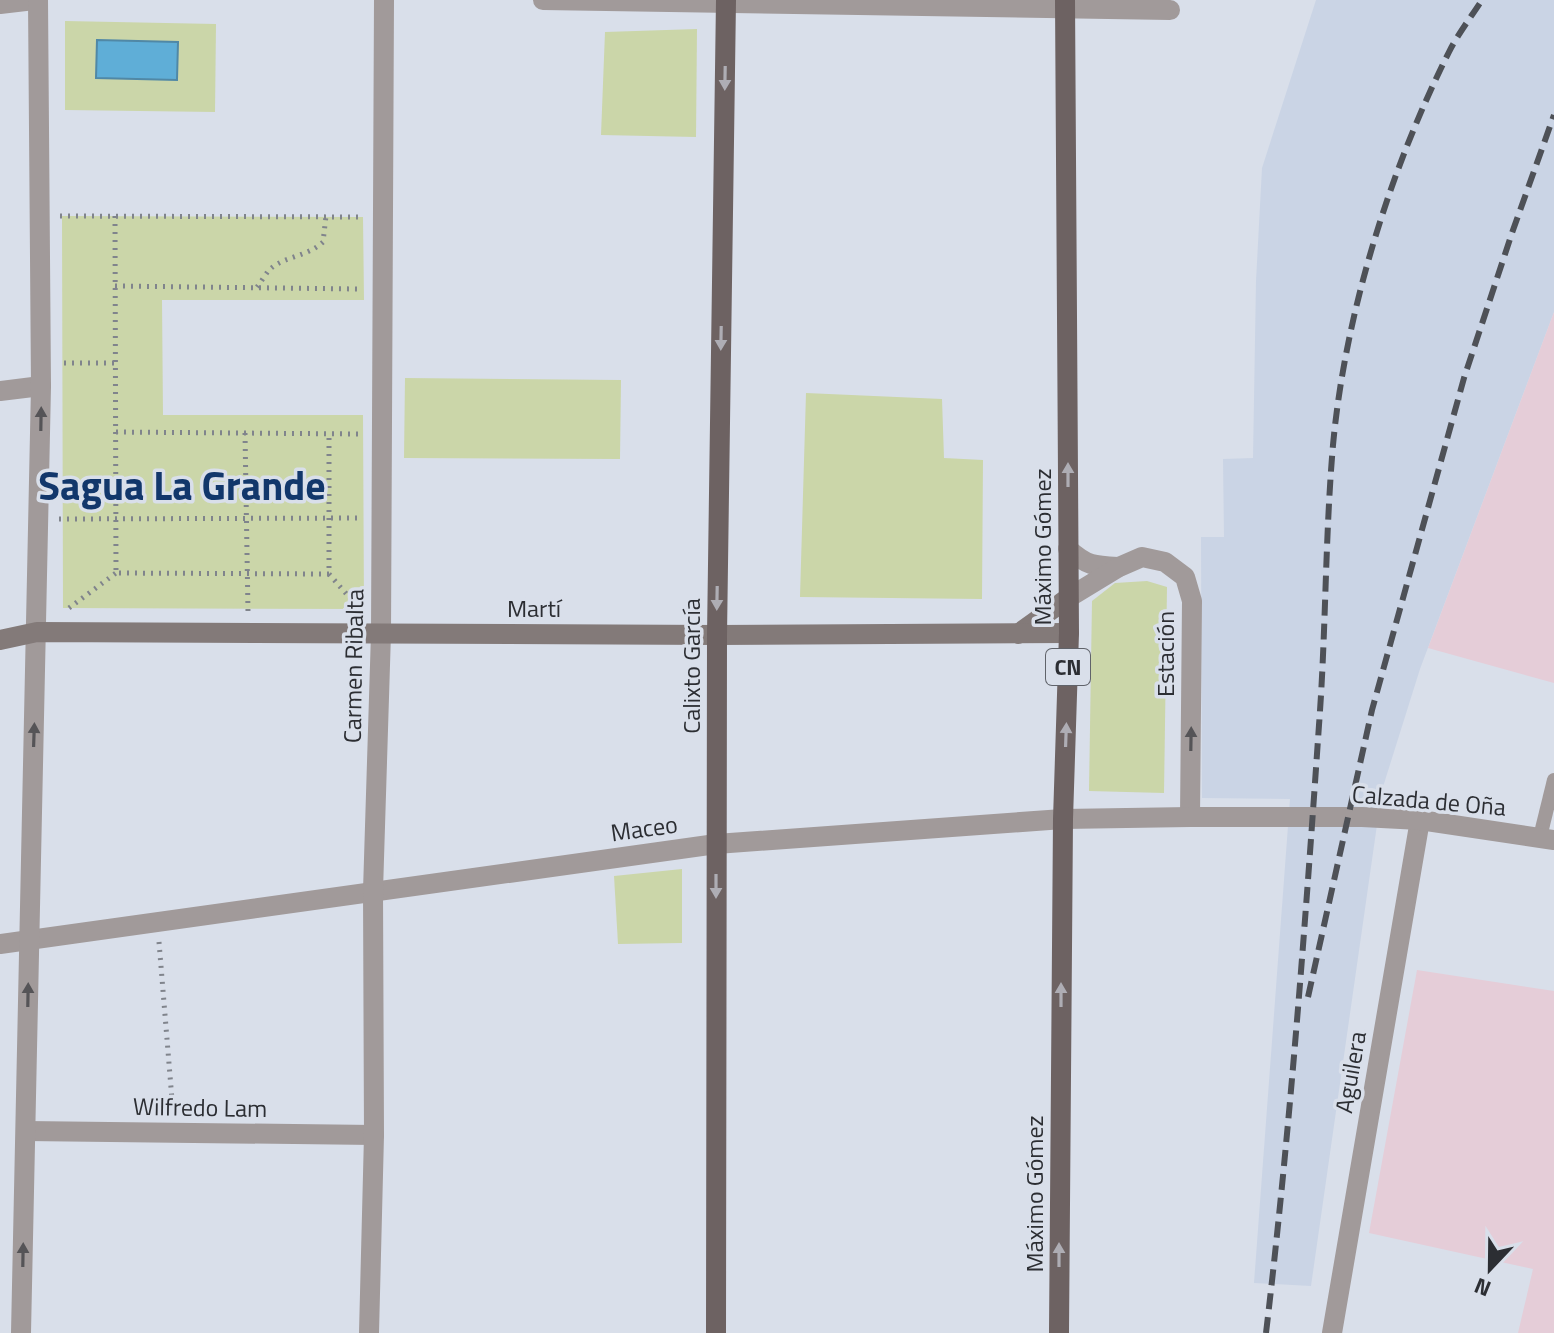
<svg xmlns="http://www.w3.org/2000/svg" width="1554" height="1333" font-family="'Titillium Web',sans-serif">
	<rect width="100%" height="100%" fill="#d9dfea"/>
	<!-- built -->
	<path fill="#cad4e5" d="M1316,0H1554V312L1420,669L1382,790L1311,1286L1254,1283L1290,799L1202,798L1201,537H1224L1223,459L1253,458L1256,281L1262,168Z"/>
	<!-- industrial -->
	<g fill="#e5cdd8">
		<path d="M1554,312V683L1428,648Z"/>
		<path d="M1417,970L1554,991V1333H1518L1533,1269L1369,1233Z"/>
	</g>
	<!-- green -->
	<g fill="#cbd6a9">
		<path d="M65,21L216,24L215,112L65,110Z"/>
		<path d="M697,29L696,137L601,135L605,32Z"/>
		<path d="M62,216L363,217L364,300H162L163,415H363L364,609L63,608Z"/>
		<path d="M405,378L621,380L620,459L404,458Z"/>
		<path d="M806,393L942,399L944,458L983,460L982,599L800,597Z"/>
		<path d="M1147,581L1167,587L1164,793L1089,791L1092,601L1115,583Z"/>
		<path d="M682,869V943L618,944L614,876Z"/>
	</g>
	<!-- water -->
	<path fill="#5faed7" stroke="#5088a6" stroke-width="2" d="M97,40L178,42L177,80L96,78Z"/>
	<g fill="none" stroke-linecap="round" stroke-linejoin="round">
		<!-- path -->
		<g stroke="#80848c" stroke-width="5" stroke-dasharray="2 6" stroke-linecap="butt">
			<path d="M60,216L362,217"/>
			<path d="M115,216L116,573L329,574V434"/>
			<path d="M115,286L359,289"/>
			<path d="M257,287C261,282 265,275 269,270C284,256 307,257 323,242L326,216"/>
			<path d="M64,363H115"/>
			<path d="M116,432L359,434"/>
			<path d="M245,433L248,612"/>
			<path d="M59,519L361,518"/>
			<path d="M329,574L357,606"/>
			<path d="M69,608L116,573"/>
			<path d="M159,942L173,1112"/>
		</g>
		<!-- service -->
		<path stroke="#a19a9a" stroke-width="14" d="M1540,837L1554,780"/>
		<!-- pedestrian -->
		<path stroke="#a19a9a" stroke-width="20" d="M0,944L716,844"/>
		<!-- minor -->
		<g stroke="#a19a9a" stroke-width="20">
			<path d="M543,0L1170,10"/>
			<path d="M0,4L34,0"/>
			<path d="M0,391L41,386"/>
			<path d="M1068,549C1087,566 1094,566 1119,567"/>
			<path d="M1068,598L1119,567L1142,557L1165,562L1185,577L1192,601L1190,817"/>
			<path d="M26,1131L374,1135"/>
			<path d="M369,1333L374,1135L373,891L381,633L384,0"/>
			<path d="M1332,1333L1420,820"/>
		</g>
		<!-- tertiary -->
		<g stroke="#a19a9a" stroke-width="20">
			<path d="M716,844L1063,819L1190,817H1362L1420,820L1554,840"/>
			<path d="M21,1333L41,386L38,0"/>
		</g>
		<!-- secondary -->
		<g stroke="#837a79" stroke-width="20">
			<path d="M1018,634L1068,598"/>
			<path d="M0,640L37,632L717,635L1069,633"/>
		</g>
		<!-- primary -->
		<g stroke="#6d6262" stroke-width="20">
			<path d="M716,1333L717,635L726,0"/>
			<path d="M1059,1333L1063,819L1069,633L1065,0"/>
		</g>
		<!-- rail -->
		<g stroke="#4e5157" stroke-width="6" stroke-dasharray="16 8" stroke-linecap="butt">
			<path d="M1308,997L1372,710L1464,378L1512,233L1554,115"/>
			<path d="M1266,1333C1290,1131 1305,928 1319,725C1326,632 1325,538 1333,445C1345,314 1390,169 1449,52C1458,34 1471,17 1482,0"/>
		</g>
	</g>
	<!-- one-way arrows -->
	<defs><path id="oneway-solid" d="M-6-.8H1V-3.2L6.5 0L1 3.2V.8H-6Z" transform="scale(2)"/></defs>
	<g fill="#aeadb4">
		<use href="#oneway-solid" transform="translate(725 78) rotate(91)"/>
		<use href="#oneway-solid" transform="translate(721 338) rotate(91)"/>
		<use href="#oneway-solid" transform="translate(1068 475) rotate(-90)"/>
		<use href="#oneway-solid" transform="translate(717 598) rotate(91)"/>
		<use href="#oneway-solid" transform="translate(1066 735) rotate(-88)"/>
		<use href="#oneway-solid" transform="translate(716 886) rotate(90)"/>
		<use href="#oneway-solid" transform="translate(1061 995) rotate(-90)"/>
		<use href="#oneway-solid" transform="translate(1059 1255) rotate(-90)"/>
	</g>
	<g fill="#555457">
		<use href="#oneway-solid" transform="translate(41 419) rotate(-89)"/>
		<use href="#oneway-solid" transform="translate(34 735) rotate(-88)"/>
		<use href="#oneway-solid" transform="translate(1191 739) rotate(-89)"/>
		<use href="#oneway-solid" transform="translate(28 995) rotate(-89)"/>
		<use href="#oneway-solid" transform="translate(23 1255) rotate(-89)"/>
	</g>
	<g text-anchor="middle" dominant-baseline="central" stroke-width="7" stroke-linejoin="round" paint-order="stroke">
		<!-- shield labels -->
		<rect fill="#d9dfea" stroke="#60636a" stroke-width="2" x="1046" y="649" width="44" height="36" rx="6"/>
		<g font-size="22" font-weight="bold" fill="#2c2e33">
			<text x="1068" y="667">CN</text>
		</g>
		<!-- street labels -->
		<g font-size="24" fill="#2c2e33" stroke="#d9dfea">
			<text transform="translate(1042 547) rotate(-90)">Máximo Gómez</text>
			<text x="534" y="608">Martí</text>
			<text transform="translate(1165 654) rotate(-90)">Estación</text>
			<text transform="translate(353 666) rotate(-89)">Carmen Ribalta</text>
			<text transform="translate(691 666) rotate(-90)">Calixto García</text>
			<text transform="translate(1429 800) rotate(5)">Calzada de Oña</text>
			<text transform="translate(644 828) rotate(-8)">Maceo</text>
			<text transform="translate(1350 1072) rotate(-80)">Aguilera</text>
			<text transform="translate(200 1107) rotate(1)">Wilfredo Lam</text>
			<text transform="translate(1034 1194) rotate(-90)">Máximo Gómez</text>
		</g>
		<!-- town labels -->
		<g font-size="40" font-weight="bold" fill="#12376b" stroke="#d9dfea">
			<text x="182" y="485">Sagua La Grande</text>
		</g>
	</g>
	<!-- north arrow -->
	<g transform="translate(1490 1269) rotate(202)" stroke="#d9dfea" stroke-width="6" paint-order="stroke">
	<path d="M0-6L14 30L0 20L-14 30Z" fill="#2c2e33"/>
	<text y="-12" font-size="22" font-weight="bold" text-anchor="middle" fill="#2c2e33">N</text>
	</g>
</svg>
